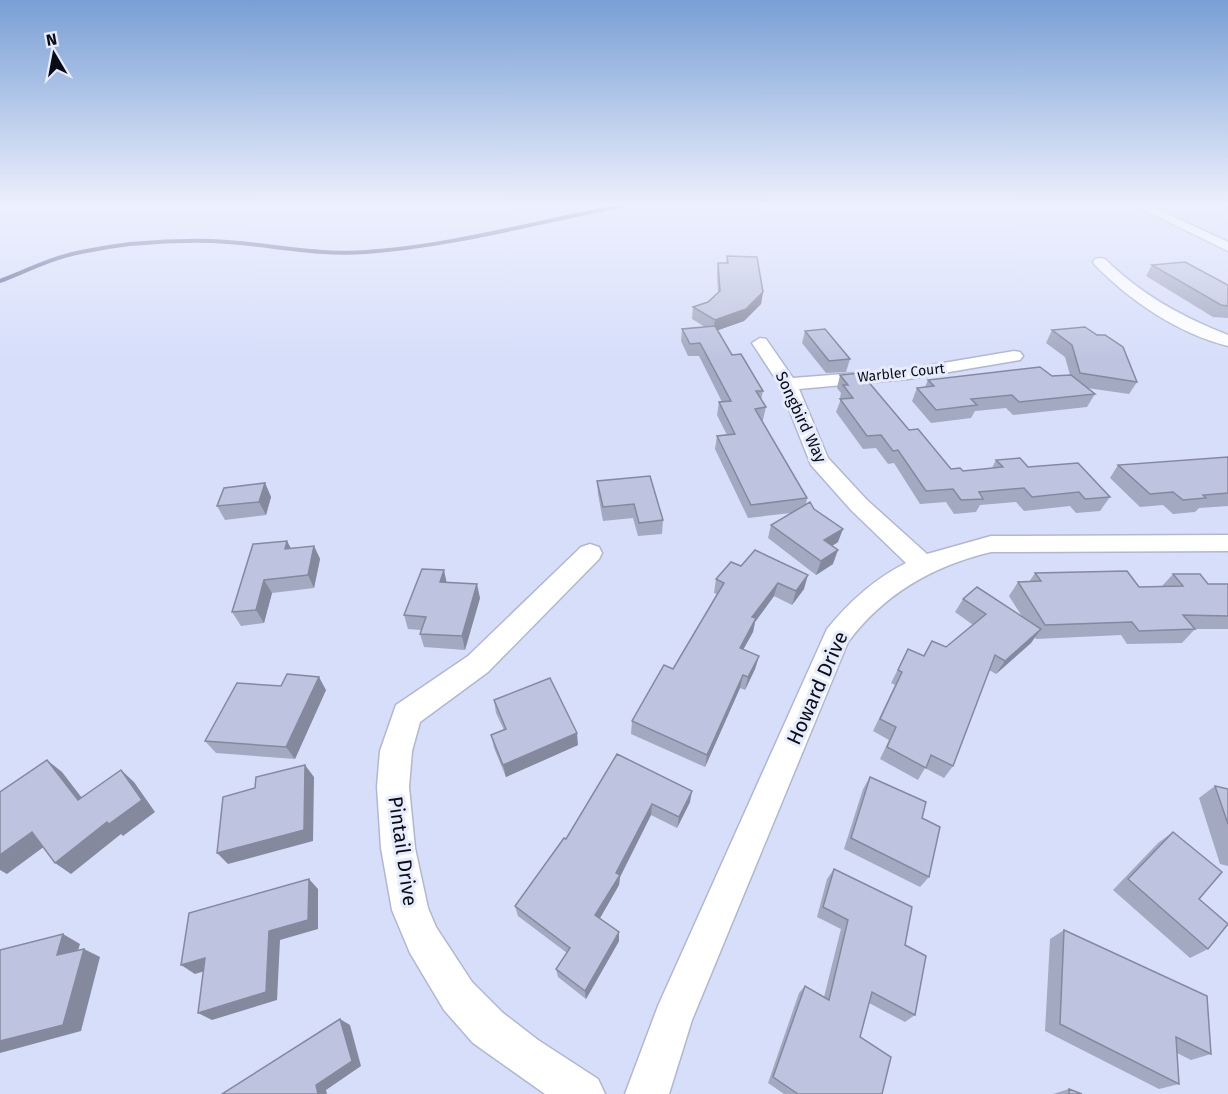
<svg xmlns="http://www.w3.org/2000/svg" width="1228" height="1094" font-family="'Fira Sans',sans-serif">
	<rect width="100%" height="100%" fill="#d7defa"/>
	<g fill="none" stroke-linecap="round" stroke-linejoin="round">
		<!-- stream -->
		<path stroke="#545c88" stroke-width="4" d="M0,281C26,271 54,257 81,252C124,243 169,240 212,241C264,243 314,256 366,252C453,246 536,222 621,206"/>
		<defs>
			<g id="minor">
				<path d="M1136,206H1151L1228,242V251Z"/>
				<path d="M1100,258L1105,259C1140,294 1182,317 1228,335V346C1179,334 1130,301 1095,265L1093,262L1095,259Z"/>
				<path d="M760,338L766,339L793,378L908,369L1014,351L1020,352L1023,356L1020,360L1014,361L908,379L799,389L828,458L867,500L927,554L991,536L1228,535V551L991,552C932,566 884,594 848,642L692,1020L669,1094H625L658,1006L827,629C849,602 874,579 906,563L851,510L811,465L779,384L752,343Z"/>
				<path d="M590,544L599,547L602,553L599,559L488,672L420,722L412,751L409,787L415,848L428,908L436,927L472,982L503,1013L538,1040L598,1079L605,1094H545L473,1043L444,1010L410,953L392,910L381,848L377,787L380,751L396,705L468,656L581,547Z"/>
			</g>
		</defs>
		<!-- minor casing -->
		<use href="#minor" stroke="#b0b7d2" stroke-width="3"/>
		<!-- minor -->
		<use href="#minor" fill="#fff" fill-rule="evenodd"/>
	</g>
	<!-- wall -->
	<g fill="#a3a9c1">
		<path d="M727,256L763,292L761,304L744,321L718,330L732,355L763,391L761,400L766,407L763,420L762,421L807,498L806,504L814,509L838,542L832,546L833,564L816,575L768,538L771,525L791,513L748,518L715,449L717,436L727,435L717,415L719,402H722L699,356H688L681,341L682,329L705,327L692,319L693,307L708,302L718,293L717,274L718,263H726Z"/>
		<path d="M1152,265L1228,285V318L1213,317L1146,276Z"/>
		<path d="M1052,330L1137,382L1129,394L1087,388L1095,394L1087,407L1013,415L1006,408L975,411L971,418L931,423L912,401L917,388L925,387L928,380L1052,376L1070,375L1065,357L1046,343Z"/>
		<path d="M805,331L850,359L846,372L826,373L802,343Z"/>
		<path d="M840,375L909,430L951,469L963,471L992,468L996,460L1028,467L1110,497L1100,511L1076,513L1070,506L1024,511L1016,502L980,505L976,512L954,514L946,502L920,504L894,463L888,464L876,448L863,449L836,412L841,399L840,398L841,393L837,388Z"/>
		<path d="M1228,457V506L1199,508L1195,512L1173,514L1163,505L1140,507L1110,478L1118,465Z"/>
		<path d="M597,481L663,520L662,534L638,536L633,518L603,521L598,494Z"/>
		<path d="M265,483L271,497L266,515L225,520L217,506Z"/>
		<path d="M314,546L320,559L314,588L272,593L264,623L241,626L232,612L291,548Z"/>
		<path d="M741,566L804,589L792,605L774,596L755,622L753,632L743,649L759,656L755,669L745,690L740,688L705,767L631,734L632,721L673,669L717,594L714,593L716,579Z"/>
		<path d="M1035,573L1139,587L1162,586L1173,574L1208,584H1228V629H1194H1195L1182,643L1127,644L1121,635L1036,639L1035,637L1031,643L996,674L989,670L953,766L944,778L925,768L918,780L880,759L889,740L873,731L895,685L891,683L908,649L923,656L932,641L946,647L973,625L955,612L963,599L1023,618L1009,596L1018,582H1029Z"/>
		<path d="M447,583L480,598L465,650L424,647L420,634L421,630L408,629L404,615Z"/>
		<path d="M326,690L295,759L216,753L205,741Z"/>
		<path d="M494,700L578,745L506,777L494,748L491,735L504,730L496,713Z"/>
		<path d="M617,754L690,802L677,828L651,815L620,877L619,885L600,918L619,941L586,999L558,977L556,969L567,953L518,916L515,906L566,839Z"/>
		<path d="M870,777L929,877L920,887L844,849L863,789Z"/>
		<path d="M1215,786L1228,789V866L1220,864L1199,798Z"/>
		<path d="M1173,832L1199,899L1208,949L1190,958L1113,890L1158,843Z"/>
		<path d="M834,869L905,945L915,1015L905,1022L869,1003L860,1037L882,1094H784L768,1083L799,993L805,986L824,997L841,929L817,917L827,879Z"/>
		<path d="M1064,930L1211,1054L1191,1060L1177,1053L1179,1084L1159,1089L1045,1031L1050,939Z"/>
		<path d="M1069,1089L1082,1094H1053Z"/>
	</g>
	<!-- shaded-wall -->
	<g fill="#85899d">
		<path d="M763,292L761,304L744,321L713,332L715,320Z"/>
		<path d="M265,483L271,497L266,515L259,502Z"/>
		<path d="M843,529L838,542L820,554L824,540Z"/>
		<path d="M287,541L294,554L285,549Z"/>
		<path d="M314,546L320,559L314,588L308,575Z"/>
		<path d="M838,550L833,564L816,575L821,561Z"/>
		<path d="M444,570L447,584L440,582Z"/>
		<path d="M808,575L804,589L792,605L796,591Z"/>
		<path d="M264,580L272,593L264,623L256,610Z"/>
		<path d="M778,583L774,596L755,622L753,632L737,661L740,648L752,617Z"/>
		<path d="M477,584L480,598L465,650L462,636Z"/>
		<path d="M1041,629L1031,643L996,674L1005,661Z"/>
		<path d="M759,656L755,669L745,690L748,677Z"/>
		<path d="M743,675L740,688L705,767L707,755Z"/>
		<path d="M319,677L326,690L295,759L286,747Z"/>
		<path d="M577,733L578,745L506,777L503,765Z"/>
		<path d="M47,760L62,772L92,811L78,800Z"/>
		<path d="M305,765L314,777L313,841L228,864L217,853Z"/>
		<path d="M121,770L134,782L155,812L123,836L121,834L71,874L55,863Z"/>
		<path d="M692,791L690,802L677,828L679,817Z"/>
		<path d="M652,804L651,815L620,877L619,885L596,925L595,915Z"/>
		<path d="M32,832L49,843L7,874L0,870V855Z"/>
		<path d="M309,879L318,889V929L280,940L277,1000L212,1020L198,1013L269,931Z"/>
		<path d="M619,932V941L586,999L585,991Z"/>
		<path d="M63,934L80,944L74,964L57,955Z"/>
		<path d="M84,949L100,957L81,1031L0,1053V1041Z"/>
		<path d="M205,958L218,967L195,974L181,965Z"/>
		<path d="M340,1019L350,1025L361,1066L326,1090L327,1094H318L316,1085Z"/>
	</g>
	<!-- building -->
	<g fill="#bec4e0" stroke="#85899d" stroke-width="1.5">
		<path d="M727,256L757,257L763,292L746,309L715,320L693,307L708,302L720,291L718,263H728Z"/>
		<path d="M1185,262L1228,285V306L1221,305L1152,265Z"/>
		<path d="M715,326L732,355L741,354L763,391H756L766,407L755,409L807,498L751,505L717,436L735,434L719,402L731,401L700,343L690,344L682,329Z"/>
		<path d="M1085,327L1097,335H1105L1123,347L1137,382L1080,373L1072,345L1052,330Z"/>
		<path d="M825,329L850,359L829,361L805,331Z"/>
		<path d="M1040,367L1052,376L1071,375L1095,394L1019,402L1012,395L971,399L977,405L936,410L917,388L934,386L928,380Z"/>
		<path d="M861,373L909,430L918,429L951,469L960,468L963,471L1003,467L996,460L1020,458L1028,467L1078,463L1110,497L1085,499L1079,492L1032,497L1024,488L979,492L983,499L961,500L953,489L926,491L898,450L893,451L881,435L867,436L840,399L853,398L843,385H848L840,375Z"/>
		<path d="M1228,457V493L1203,495L1206,498L1183,500L1173,492L1150,494L1118,465Z"/>
		<path d="M650,476L663,520L639,523L634,504L603,507L597,481Z"/>
		<path d="M265,483L259,502L217,506L224,488Z"/>
		<path d="M810,502L814,509L843,529L824,540L838,550L821,561L771,525Z"/>
		<path d="M287,541L285,549L314,546L308,575L264,580L256,610L232,612L253,544Z"/>
		<path d="M755,550L808,575L796,591L778,583L752,617L756,618L740,648L759,656L748,677L743,675L707,755L632,721L664,665L673,669L724,583L716,579L731,562L741,566Z"/>
		<path d="M422,569L444,570L440,582L477,584L462,636L420,634L426,617L404,615Z"/>
		<path d="M1127,571L1139,587L1183,586L1173,574H1200L1208,584H1228V616L1183,615L1195,629L1139,631L1132,622L1045,625L1018,582L1041,581L1035,573Z"/>
		<path d="M977,587L1041,629L1005,661L995,655L953,766L931,755L926,768L887,747L896,727L880,719L902,672L898,670L908,649L924,656L932,641L946,647L986,614L963,599Z"/>
		<path d="M287,674L319,677L286,747L205,741L237,683L281,686Z"/>
		<path d="M550,678L577,733L503,765L491,735L506,729L494,700Z"/>
		<path d="M617,754L692,791L679,817L652,804L616,873L620,875L595,915L619,932L585,991L556,969L570,948L515,906L564,838L566,839Z"/>
		<path d="M47,760L78,800L121,770L142,800L109,824L107,822L55,863L32,832L0,855V792Z"/>
		<path d="M305,765L304,830L217,853L223,797L255,788L256,777Z"/>
		<path d="M870,777L926,802L922,818L940,827L929,877L851,838Z"/>
		<path d="M1215,786L1228,789V824Z"/>
		<path d="M1173,832L1222,872L1199,899L1228,924L1208,949L1128,879Z"/>
		<path d="M834,869L912,907L905,945L926,956L915,1015L872,992L860,1037L891,1057L882,1094H798L773,1077L805,986L829,1000L848,920L823,907Z"/>
		<path d="M309,879L308,920L269,931L266,992L198,1013L205,958L181,965L189,913Z"/>
		<path d="M1064,930L1207,996L1211,1054L1176,1037L1179,1084L1060,1024Z"/>
		<path d="M63,934L57,955L84,949L63,1025L0,1041V950Z"/>
		<path d="M340,1019L352,1061L316,1085L318,1094H222Z"/>
		<path d="M1069,1089L1082,1094H1069Z"/>
	</g>
	<!-- sky -->
	<linearGradient id="sky" x2="0" y2="1"><stop stop-color="#799fd5"/><stop offset="0.57" stop-color="#edf0fd"/><stop offset="1" stop-color="#edf0fd" stop-opacity="0"/></linearGradient>
	<rect width="1228" height="359" fill="url(#sky)"/>
	<g text-anchor="middle" dominant-baseline="central" stroke-width="6" stroke-linejoin="round" paint-order="stroke">
		<!-- far-street labels -->
		<g font-size="14" fill="#0a0c15" stroke="#e7ecfd">
			<text transform="translate(901 373) rotate(-6)">Warbler Court</text>
		</g>
		<!-- street labels -->
		<g font-size="16" fill="#0a0c15" stroke="#e7ecfd">
			<text transform="translate(801 417) rotate(65)">Songbird Way</text>
		</g>
		<!-- near-street labels -->
		<g font-size="20" fill="#0a0c15" stroke="#e7ecfd">
			<text transform="translate(817 688) rotate(-66)">Howard Drive</text>
			<text transform="translate(403 851) rotate(82)">Pintail Drive</text>
		</g>
	</g>
	<!-- north arrow -->
	<g transform="translate(54 54) rotate(350)" stroke="#e7ecfd" stroke-width="4.5" paint-order="stroke">
	<path d="M0-4.5L10 22L0 15L-10 22Z" fill="#0a0c15"/>
	<text y="-9" font-size="16" font-weight="bold" text-anchor="middle" fill="#0a0c15">N</text>
	</g>
</svg>
